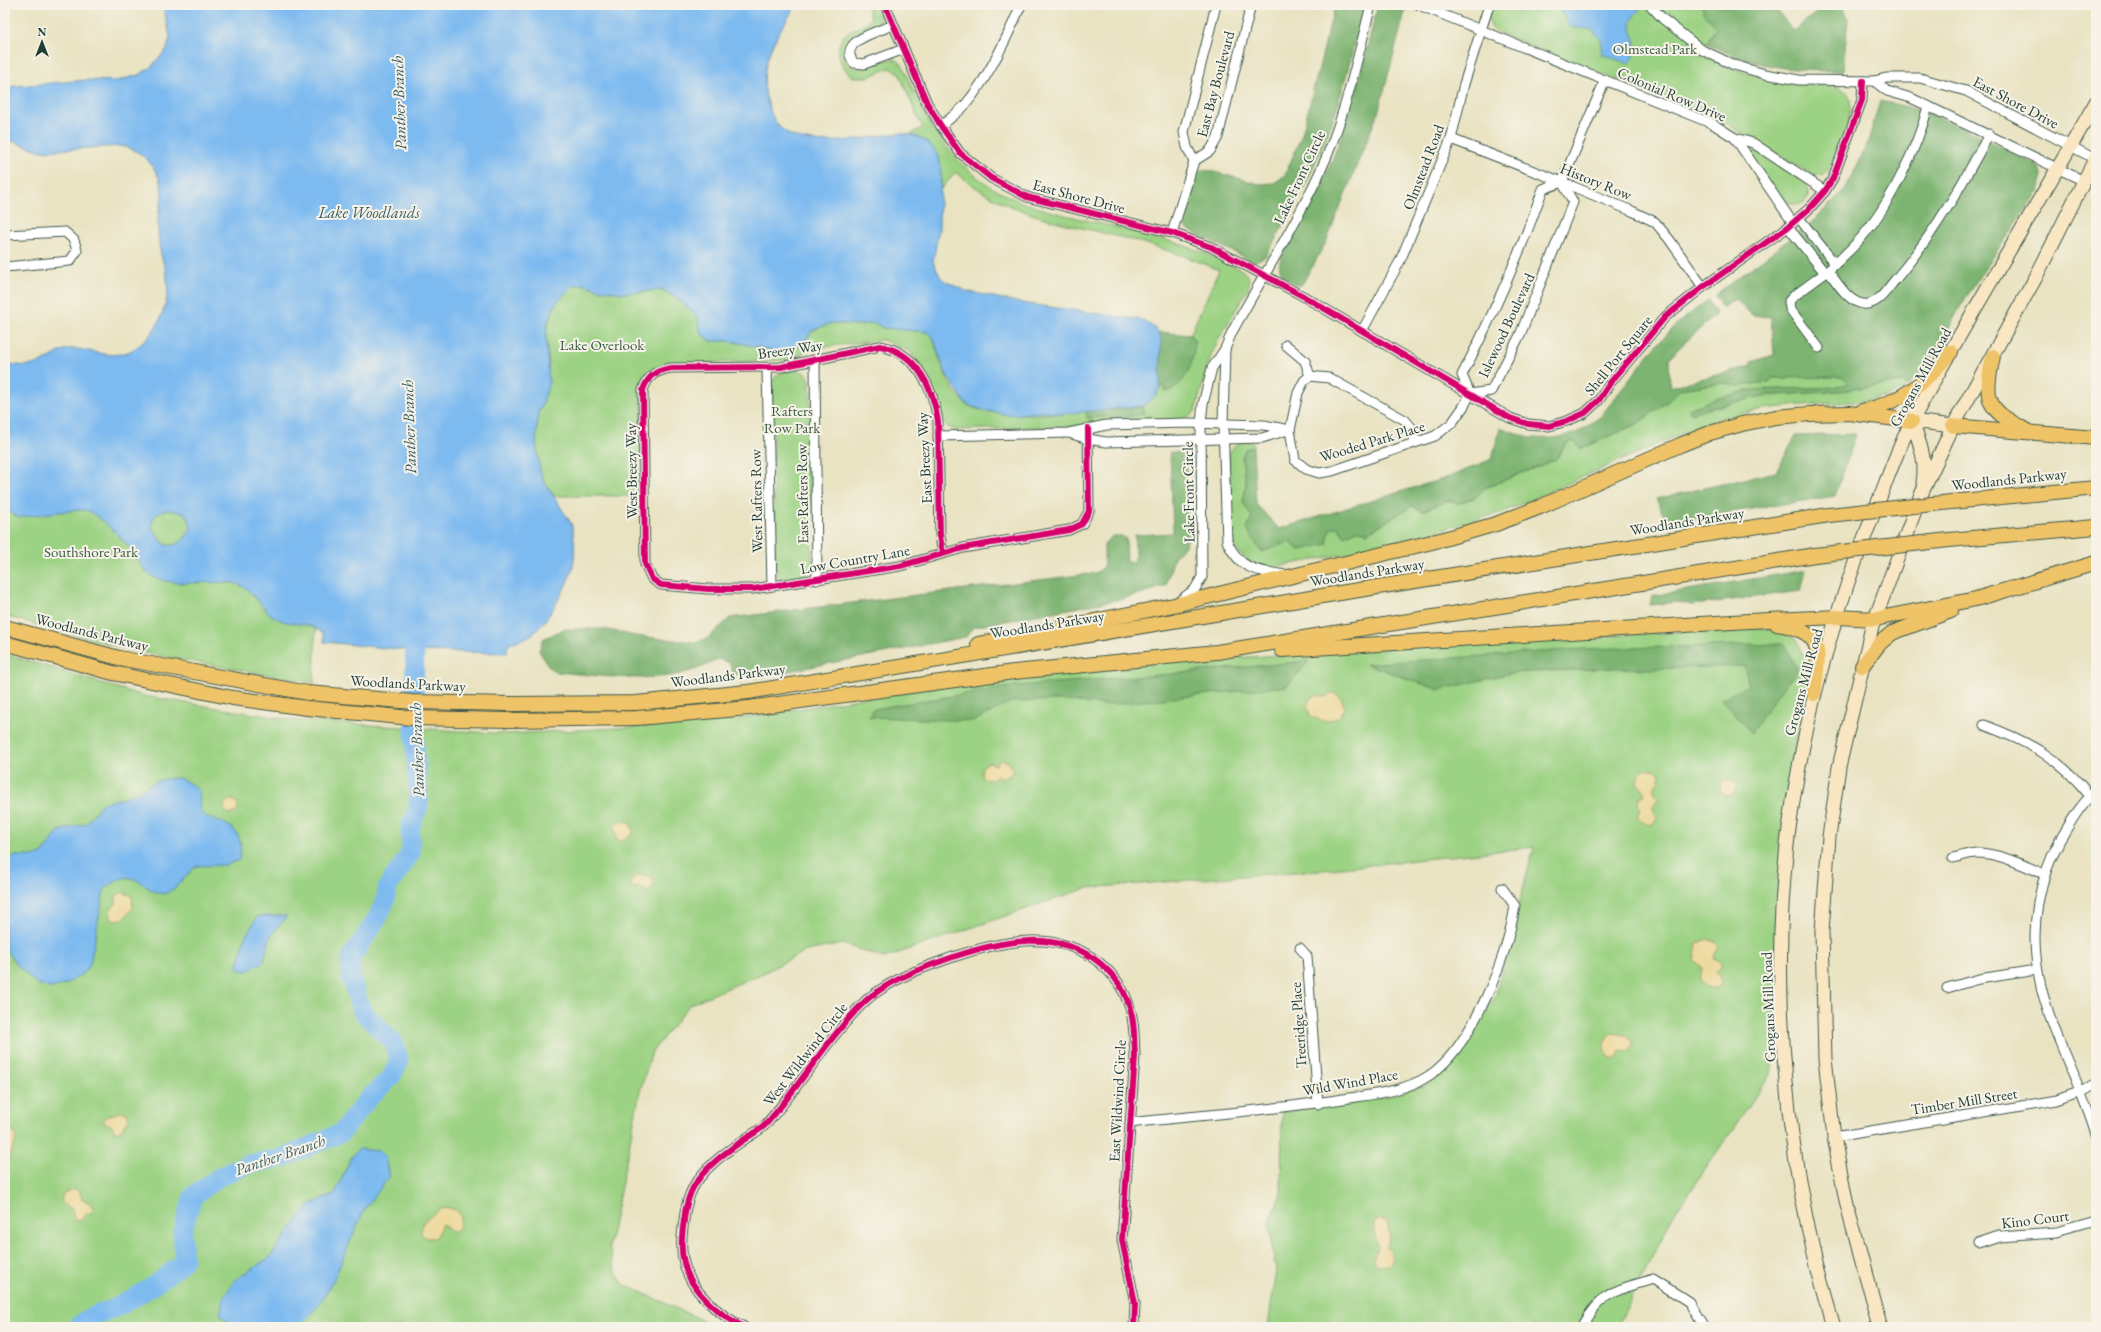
<svg xmlns="http://www.w3.org/2000/svg" width="2101" height="1332" font-family="'EB Garamond',serif">
	<rect width="100%" height="100%" fill="#f7f3e8"/>
	<filter id="ink" filterUnits="userSpaceOnUse"><feTurbulence type="fractalNoise" baseFrequency=".025" numOctaves="2"/><feDisplacementMap in="SourceGraphic" scale="8" xChannelSelector="R" yChannelSelector="G"/><feConvolveMatrix kernelMatrix="1 2 1 2 8 2 1 2 1" color-interpolation-filters="sRGB"/></filter>
	<filter id="wash" filterUnits="userSpaceOnUse"><feTurbulence type="fractalNoise" baseFrequency=".012" numOctaves="4" result="noise"/><feDisplacementMap in="SourceGraphic" scale="16" xChannelSelector="R" yChannelSelector="G"/><feGaussianBlur stdDeviation="0.9" result="paint"/><feColorMatrix in="noise" values="0 0 0 0 0 0 0 0 0 0 0 0 0 0 0 0 0 1.4 0 .05"/><feComposite in="paint" operator="in"/></filter>
	<g filter="url(#wash)">
		<rect width="100%" height="100%" fill="#e9e3c2"/>
		<!-- green -->
		<g fill="#9cd283" stroke="#5e885c">
			<path d="M867,5H877L881,18C875,33 859,29 849,39C846,43 844,48 844,53C847,84 880,58 893,59C898,60 900,62 903,66C923,116 940,150 985,183C1002,195 1023,203 1043,209C1105,227 1170,234 1228,264C1235,267 1245,270 1248,277C1250,281 1249,285 1248,289L1219,338L1210,358L1195,412L1192,415L1169,423L955,430L949,428L943,421L911,352L883,340L815,348L787,360L671,364L654,368L643,380L640,496H554L543,480L540,470L536,442L538,413L543,403L549,364L546,337L547,325L556,303L573,286L582,284L599,289L622,293L663,290L676,298L697,316L701,333L711,341H731L779,352L801,346L813,330L832,323L861,325L875,323L883,328L928,332L933,337C939,359 947,387 965,403C982,419 1061,414 1086,411L1088,418L1145,413L1143,407L1156,395L1160,387L1163,386L1166,392L1195,341L1190,335L1219,270C1188,257 1157,246 1124,238C1064,223 1003,214 956,172L941,189V167L939,157L914,135H909L923,127L919,121L899,73L890,68L868,77H853C838,66 831,43 850,31C859,26 865,27 871,18Z"/>
			<path d="M1492,5H1702L1703,11L1716,28L1699,54C1744,78 1790,83 1840,88C1844,90 1848,92 1849,96C1856,112 1835,165 1823,175L1815,176L1725,123L1497,32L1492,28L1488,19Z"/>
			<path d="M1754,151H1757L1807,184C1809,191 1809,197 1804,202C1787,217 1760,169 1752,158L1751,154Z"/>
			<path d="M798,370L807,374L810,381L812,564C811,579 788,584 777,575L775,569L772,383C776,371 787,371 798,370Z"/>
			<path d="M1816,377H1843L1849,383L1838,387L1783,389L1689,409L1690,413L1761,396L1840,391L1901,382L1908,386L1902,391L1868,401L1801,405L1763,409L1710,421L1503,512L1380,547L1379,545L1375,549L1268,568C1248,565 1240,557 1232,539L1229,454C1234,442 1241,442 1253,442V447L1245,449L1242,458L1246,484L1243,502L1252,517L1262,552L1289,542L1327,544L1329,529L1338,526L1344,536L1357,530L1367,533L1412,505L1422,511L1449,500L1457,504L1476,497L1485,488L1556,459L1566,444L1574,441L1581,449L1637,424L1668,401L1679,389L1721,383L1737,386L1772,378Z"/>
			<path d="M66,445L318,564L314,683L151,654L89,639L5,616V495Z"/>
			<path d="M1761,628L1780,632L1797,639L1804,657L1809,687L1796,742L1786,807L1777,1029L1771,1074L1675,1212L1617,1327H1268L1276,1271L1269,1226L1281,1193L1282,1112L1385,1097L1425,1085L1444,1072L1495,997L1534,847L1333,869L1087,888L884,958L843,944L806,951L761,974L690,1004L652,1052L640,1091L609,1247L614,1268L623,1284L717,1327H5V654L144,696L291,720L508,734L687,724L731,720L919,689L1167,662L1577,637Z"/>
		</g>
		<!-- forest -->
		<g fill="#7db471" stroke="#4e7852">
			<path d="M1335,5H1364C1355,42 1346,80 1334,117C1317,166 1292,211 1266,256L1256,261H1251C1242,255 1185,230 1184,226C1179,218 1186,205 1188,197C1191,187 1192,175 1200,170L1211,171L1259,184L1274,183L1280,179L1286,173L1302,134Z"/>
			<path d="M1379,5H1403L1406,8L1378,113L1326,242L1303,283L1300,286L1297,285C1285,278 1276,273 1281,258C1299,225 1318,193 1333,158C1352,111 1364,61 1376,12Z"/>
			<path d="M1702,5H1773L1793,31L1826,5H1842L1848,18L1843,71C1790,71 1753,67 1706,43L1716,28L1703,11Z"/>
			<path d="M1880,101C1938,111 1988,140 2040,167L2042,174L2040,190C2014,227 1987,264 1963,302C1946,331 1934,364 1908,386L1901,382L1840,391L1761,396L1690,413L1689,409L1715,399L1749,390L1838,387L1849,383L1843,377L1772,378L1769,382L1737,386L1721,383L1680,389L1668,401L1637,424L1580,449L1574,441L1566,444L1556,459L1485,488L1476,497L1457,504L1449,500L1422,511L1412,506L1367,533L1357,530L1344,536L1338,527L1330,529L1327,544L1300,550L1289,542L1261,552L1247,529L1252,517L1243,502L1246,484L1242,459L1245,449L1253,447L1256,504L1279,529L1449,477L1492,459L1500,427L1530,438H1554L1577,433L1600,417L1654,348L1678,323L1708,300L1716,314L1680,347L1669,359L1670,387L1751,366V362L1774,355L1771,317L1752,315L1735,299L1722,308L1715,295L1811,223L1846,188L1867,145Z"/>
			<path d="M1158,332L1190,335L1195,341C1194,361 1187,384 1167,392L1163,386L1160,387C1159,370 1165,346 1158,332Z"/>
			<path d="M1143,407L1145,413C1131,419 1104,416 1087,418L1086,411Z"/>
			<path d="M1856,434L1835,496L1667,522L1656,499L1776,472L1796,436Z"/>
			<path d="M1170,452L1185,453L1187,464L1186,489L1189,534L1185,546L1174,557L1166,586L1122,599L973,627L966,637L758,677L733,674L730,663L718,659C671,688 609,676 556,672L550,668L539,651L543,639L564,629H604L635,636L693,642L707,639L730,618L1096,573L1104,567V545L1112,536H1122L1126,539L1127,562H1135V535L1173,533Z"/>
			<path d="M1806,570L1801,591L1693,605L1677,602L1650,605L1652,596Z"/>
			<path d="M1784,644L1798,670L1776,696L1752,733L1721,699L1749,685L1744,666L1650,669L1616,668L1512,673L1439,690L1366,664L1582,649Z"/>
			<path d="M1309,661L1287,686L1105,705L1058,700L1011,702L974,721L869,717L873,709L1014,686L1148,676Z"/>
		</g>
		<!-- sand -->
		<g fill="#eeda9e" stroke="#868c69">
			<path d="M1334,693L1341,698L1345,708L1339,718L1324,721L1311,717L1307,707L1310,698L1317,695L1324,697Z"/>
			<path d="M1000,760C1009,760 1013,766 1012,774L1002,779L998,776L992,780L984,779L981,774L982,767L989,762L996,765Z"/>
			<path d="M1644,769L1657,771L1660,775L1658,782L1653,788L1658,798L1652,809L1657,818L1654,823L1648,825L1638,819V813L1641,808L1638,805L1639,797L1645,794L1643,789L1638,785C1636,779 1639,773 1644,769Z"/>
			<circle cx="1728" cy="788" r="8"/>
			<circle cx="231" cy="807" r="7"/>
			<path d="M628,821L633,829V834L622,841L617,840L614,826L617,823Z"/>
			<path d="M636,875L652,876L654,882L653,888L647,892L642,887L633,888L630,882Z"/>
			<path d="M122,892L132,896L133,908L123,919L113,920L109,911L116,904V896Z"/>
			<path d="M1707,939L1715,941L1719,946L1713,959L1721,962V967L1716,972C1730,989 1711,994 1700,981L1702,967L1694,960L1697,944Z"/>
			<path d="M1611,1033L1627,1035L1633,1042V1048L1629,1051L1620,1050L1618,1058H1609C1603,1051 1604,1038 1611,1033Z"/>
			<path d="M119,1112L127,1113L129,1120L124,1124L121,1131H114L111,1125L103,1122L105,1117Z"/>
			<path d="M10,1131L14,1132C20,1141 10,1150 9,1160L5,1162V1132Z"/>
			<path d="M74,1189L80,1192L82,1200L89,1202L93,1208L92,1213H87C83,1219 82,1221 74,1219L72,1209L63,1204L61,1199L64,1193Z"/>
			<path d="M450,1208L458,1211L461,1217L459,1228L452,1232L442,1224L436,1238H426L421,1233L423,1222L440,1209Z"/>
			<path d="M1379,1219L1387,1221L1390,1238L1386,1248C1391,1253 1395,1258 1389,1265L1377,1266L1373,1260L1378,1245L1374,1232V1222Z"/>
		</g>
		<!-- water -->
		<g fill="#7dbaf0" stroke="#4e7c92" fill-rule="evenodd">
			<path d="M163,5H797C777,33 757,64 767,100C770,111 774,124 784,131C804,147 849,141 873,137C888,135 901,131 915,136C930,140 938,152 941,167L939,228L933,262L940,276L945,281L966,291L1021,303L1143,320L1156,329L1161,338L1160,387L1156,395L1143,406L1062,414L1043,412L1009,415L982,410L966,404L946,374L933,337L928,332L883,328L875,323L861,325L832,323L813,330L801,346L790,348L788,352H779L731,341H711L701,333L697,316L676,298L663,290L622,293L599,289L582,284L573,286L556,303L547,325L546,337L549,382L543,403L538,413L536,442L540,470L543,480L571,523C575,537 576,556 572,570C566,588 547,624 531,635C524,639 515,641 508,645L507,653L416,651L324,642V635C310,620 293,627 276,618C260,609 252,585 232,583C206,580 178,588 154,577C147,574 141,566 138,560C130,546 100,514 85,510C81,509 23,516 19,518L5,509V363C23,367 36,367 51,357C57,354 61,350 68,349C87,347 107,360 128,352C154,341 171,306 167,279C166,267 160,256 159,244C158,236 158,227 158,219C158,211 162,203 162,195C162,171 143,149 120,146L42,151L22,145L17,142L5,141V87L87,80L117,81L138,75L150,68L167,49L170,36ZM168,510L184,513L189,520L191,529C184,540 179,547 165,545L152,529C152,516 156,512 168,510Z"/>
			<path d="M1565,5H1643C1639,10 1634,14 1632,20C1627,34 1645,43 1629,64L1602,54C1604,44 1599,31 1588,29C1581,27 1575,29 1569,26L1562,13Z"/>
			<path d="M179,778C183,780 198,787 199,792C201,799 197,806 202,813C206,819 213,818 219,821C238,828 244,840 239,860L226,865L196,866L176,887L165,894C139,892 137,861 104,890L90,965L82,974L67,984L52,988L38,985L15,963L5,948V861L15,856H35L42,854L59,831L87,823L101,804C110,800 120,800 129,796C150,787 152,778 179,778Z"/>
			<path d="M258,916H287L271,935L263,962L247,971L237,969L245,937Z"/>
			<path d="M359,1149L379,1151L385,1156L389,1177L364,1210L333,1281L320,1303L301,1325L292,1327L234,1326L220,1315L223,1298L235,1280L270,1257L309,1205L335,1193L352,1156Z"/>
		</g>
		<g fill="none" stroke-linecap="round" stroke-linejoin="round">
			<!-- river -->
			<path stroke="#7dbaf0" stroke-width="19" d="M78,1327C92,1312 105,1314 121,1305C144,1293 165,1278 184,1261L182,1232L193,1196L219,1177L248,1164L282,1158L341,1133L367,1100L391,1077L399,1062L395,1044L362,1011L351,979V958L376,920L385,902L388,886L411,853L410,828L419,805L414,733L415,626"/>
		</g>
	</g>
	<g filter="url(#ink)">
		<g fill="none" stroke-linecap="round" stroke-linejoin="round">
			<defs>
				<g id="street">
					<path d="M885,5L927,103L941,126L960,153L991,178L1027,197L1172,233L1211,247L1303,296L1510,418L1528,424L1549,426L1567,421L1585,413L1599,400L1610,383L1665,317L1703,287L1788,227L1810,208L1825,191L1833,178L1862,100L1863,81"/>
					<path d="M1419,5L1713,124L1735,138L1753,143L1825,191"/>
					<path d="M1650,5L1663,19L1702,50L1734,65L1765,74L1799,80L1874,81L1886,78H1920L1966,91L2095,159"/>
					<path d="M893,25C877,32 837,41 854,63L864,64L904,49"/>
					<path d="M1874,81L1887,91L1911,98L2084,181"/>
					<path d="M941,126C949,119 959,112 966,104C988,78 1008,36 1021,5"/>
					<path d="M1735,138L1793,223"/>
					<path d="M1451,139L1562,182L1632,211L1655,222L1669,239L1703,287"/>
					<path d="M1194,161L1187,147L1184,132L1216,5"/>
					<path d="M1799,218L1835,264"/>
					<path d="M1788,227L1825,273"/>
					<path d="M1172,233L1194,161L1210,151L1218,137L1251,5"/>
					<path d="M5,235L65,232L74,240L77,251L70,261L5,267"/>
					<path d="M1828,271C1839,260 1851,250 1861,238C1889,206 1918,147 1928,106"/>
					<path d="M1362,331L1400,261L1451,139L1464,84L1489,5"/>
					<path d="M1286,345L1305,361L1310,376"/>
					<path d="M1819,348L1790,309L1789,301L1794,296L1828,271C1837,282 1848,302 1863,304C1878,306 1887,289 1895,280C1934,234 1961,187 1989,134"/>
					<path d="M1225,349L1223,424L1227,541C1240,571 1258,571 1287,575"/>
					<path d="M815,360L817,580"/>
					<path d="M767,368L772,586"/>
					<path d="M1470,394L1462,375C1494,314 1520,253 1543,189L1562,182L1605,80"/>
					<path d="M1470,394L1491,391L1520,335L1573,202L1562,182"/>
					<path d="M1069,433L1088,439L1106,442L1262,438L1288,430"/>
					<path d="M938,436L1069,433L1106,425L1188,423L1264,425L1290,430"/>
					<path d="M1415,442L1412,428L1405,420L1329,378L1310,376L1304,381L1298,393L1290,430L1295,460L1306,469L1319,473L1332,471L1435,436L1452,423L1464,406L1470,394"/>
					<path d="M943,553L940,536L938,421C933,387 916,352 880,346L781,367L672,368C657,370 648,375 643,390L645,564L652,579L661,585L708,589H753L900,566L963,548L1069,530L1082,524L1089,511L1088,428"/>
					<path d="M1178,602L1195,589L1202,577L1201,423L1203,404L1212,368L1225,349L1232,332C1264,274 1301,217 1327,156C1347,107 1358,56 1371,5"/>
					<path d="M1984,725C2029,742 2060,758 2090,796"/>
					<path d="M2096,792C2081,802 2069,825 2060,840C2049,860 2042,881 2038,903C2022,992 2072,1054 2096,1135"/>
					<path d="M1952,858C1960,857 1969,853 1976,853C2000,853 2023,865 2044,874"/>
					<path d="M1300,948L1307,956L1318,1104"/>
					<path d="M1947,988L1979,979L2036,970"/>
					<path d="M1130,1123C1203,1115 1276,1110 1349,1098C1376,1094 1406,1091 1430,1075C1473,1045 1507,957 1515,906L1502,888"/>
					<path d="M1834,1137L2057,1100L2082,1091L2096,1083"/>
					<path d="M1979,1244L2000,1237L2056,1233L2096,1222"/>
					<path d="M744,1327C719,1315 690,1291 684,1263C680,1249 682,1234 684,1220C685,1207 690,1190 698,1180C710,1163 728,1151 745,1139C752,1134 761,1130 767,1123C793,1094 814,1060 839,1030C850,1017 861,1003 874,994C899,976 927,966 956,956C1004,940 1059,929 1101,964C1114,975 1124,989 1129,1005C1135,1022 1134,1039 1135,1056L1122,1240L1135,1303L1134,1327"/>
					<path d="M1581,1327C1602,1290 1616,1291 1653,1279L1689,1302L1704,1327"/>
				</g>
				<g id="secondary">
					<path d="M1912,421C1919,441 1927,460 1923,482"/>
					<path d="M1912,421L1953,426"/>
					<path d="M1834,1327C1787,1175 1769,995 1788,836C1802,726 1832,618 1873,515C1886,483 1897,449 1913,419C1971,311 2036,208 2096,102"/>
					<path d="M1880,1327L1847,1206L1834,1137L1825,1059L1822,931L1829,837L1839,767L1872,627L1920,497L1953,426L2036,277L2096,157"/>
				</g>
				<g id="primary">
					<path d="M1993,356C1984,400 1985,409 2026,430"/>
					<path d="M1862,411C1901,403 1926,382 1951,352"/>
					<path d="M1953,426L2096,438"/>
					<path d="M1961,501L2096,488"/>
					<path d="M1949,540L2096,527"/>
					<path d="M1777,624C1827,631 1819,654 1814,694"/>
					<path d="M5,627L119,658L308,693L412,702L512,704L636,703L748,692L1340,593L1829,515"/>
					<path d="M5,643L113,673L233,698L307,708L411,718L510,720L637,718L749,708L1014,672L1217,652L1815,555"/>
					<path d="M978,644L1174,605L1444,539L1496,524L1540,507L1680,445L1710,433L1742,424L1776,417L1810,414L1849,413L1912,421"/>
					<path d="M1282,650L1749,621L1837,617L1875,619L1976,599L2096,563"/>
					<path d="M1862,666L1880,643L1892,633L1951,611"/>
				</g>
			</defs>
			<!-- street casing -->
			<use href="#street" stroke="#3d5649" stroke-width="11"/>
			<!-- secondary casing -->
			<use href="#secondary" stroke="#3d5649" stroke-width="15"/>
			<!-- primary casing -->
			<use href="#primary" stroke="#3d5649" stroke-width="16"/>
			<!-- street -->
			<use href="#street" stroke="#fff" stroke-width="9"/>
			<!-- secondary -->
			<use href="#secondary" stroke="#f9e7c3" stroke-width="13"/>
			<!-- primary -->
			<use href="#primary" stroke="#efc469" stroke-width="14"/>
			<defs>
				<g id="primary-bridge">
					<path d="M1829,515L1961,501"/>
					<path d="M1815,555L1949,540"/>
				</g>
			</defs>
			<!-- primary-bridge casing -->
			<use href="#primary-bridge" stroke="#3d5649" stroke-width="16" stroke-linecap="butt"/>
			<!-- primary-bridge -->
			<use href="#primary-bridge" stroke="#efc469" stroke-width="14"/>
			<defs>
				<g id="cycleway">
					<path d="M885,5L927,103L941,126L960,153L991,178L1027,197L1172,233L1211,247L1303,296L1510,418L1528,424L1549,426L1567,421L1585,413L1599,400L1610,383L1665,317L1703,287L1788,227L1810,208L1825,191L1833,178L1862,100L1863,81"/>
					<path d="M943,553L940,536L938,421C933,387 916,352 880,346L781,367L672,368C657,370 648,375 643,390L645,564L652,579L661,585L708,589H753L900,566L963,548L1069,530L1082,524L1089,511L1088,428"/>
					<path d="M744,1327C719,1315 690,1291 684,1263C680,1249 682,1234 684,1220C685,1207 690,1190 698,1180C710,1163 728,1151 745,1139C752,1134 761,1130 767,1123C793,1094 814,1060 839,1030C850,1017 861,1003 874,994C899,976 927,966 956,956C1004,940 1059,929 1101,964C1114,975 1124,989 1129,1005C1135,1022 1134,1039 1135,1056L1122,1240L1135,1303L1134,1327"/>
				</g>
			</defs>
			<!-- cycleway casing -->
			<use href="#cycleway" stroke="#f7f3e8" stroke-width="8"/>
			<!-- cycleway -->
			<use href="#cycleway" stroke="#d6006c" stroke-width="6"/>
		</g>
	</g>
	<g text-anchor="middle" dominant-baseline="central" stroke-width="4" stroke-linejoin="round" paint-order="stroke">
		<!-- park labels -->
		<g font-size="15" fill="#385b44" stroke="#f7f3e8">
			<text x="1655" y="48">Olmstead Park</text>
			<text x="602" y="344">Lake Overlook</text>
			<text x="792" y="410">Rafters<tspan x="792" dy="17">Row Park</tspan></text>
			<text x="91" y="551">Southshore Park</text>
		</g>
		<!-- street labels -->
		<g font-size="15" fill="#1f3d34" stroke="#f7f3e8">
			<text transform="translate(1215 84) rotate(-75)">East Bay Boulevard</text>
			<text transform="translate(1672 94) rotate(23)">Colonial Row Drive</text>
			<text transform="translate(2016 102) rotate(28)">East Shore Drive</text>
			<text transform="translate(1423 167) rotate(-69)">Olmstead Road</text>
			<text transform="translate(1299 177) rotate(-65)">Lake Front Circle</text>
			<text transform="translate(1596 181) rotate(22)">History Row</text>
			<text transform="translate(1079 196) rotate(15)">East Shore Drive</text>
			<text transform="translate(1506 325) rotate(-65)">Islewood Boulevard</text>
			<text transform="translate(790 349) rotate(-8)">Breezy Way</text>
			<text transform="translate(1618 355) rotate(-51)">Shell Port Square</text>
			<text transform="translate(1920 377) rotate(-61)">Grogans Mill Road</text>
			<text transform="translate(1372 441) rotate(-17)">Wooded Park Place</text>
			<text transform="translate(924 458) rotate(-93)">East Breezy Way</text>
			<text transform="translate(631 471) rotate(-91)">West Breezy Way</text>
			<text transform="translate(2009 479) rotate(-6)">Woodlands Parkway</text>
			<text transform="translate(1188 492) rotate(-91)">Lake Front Circle</text>
			<text transform="translate(802 494) rotate(-91)">East Rafters Row</text>
			<text transform="translate(756 501) rotate(-91)">West Rafters Row</text>
			<text transform="translate(1687 521) rotate(-9)">Woodlands Parkway</text>
			<text transform="translate(855 559) rotate(-10)">Low Country Lane</text>
			<text transform="translate(1367 572) rotate(-9)">Woodlands Parkway</text>
			<text transform="translate(1047 624) rotate(-9)">Woodlands Parkway</text>
			<text transform="translate(92 632) rotate(14)">Woodlands Parkway</text>
			<text transform="translate(728 675) rotate(-7)">Woodlands Parkway</text>
			<text transform="translate(1803 682) rotate(-75)">Grogans Mill Road</text>
			<text transform="translate(408 683) rotate(3)">Woodlands Parkway</text>
			<text transform="translate(1768 1007) rotate(-92)">Grogans Mill Road</text>
			<text transform="translate(1298 1025) rotate(-94)">Treeridge Place</text>
			<text transform="translate(805 1054) rotate(-52)">West Wildwind Circle</text>
			<text transform="translate(1350 1082) rotate(-10)">Wild Wind Place</text>
			<text transform="translate(1117 1101) rotate(-87)">East Wildwind Circle</text>
			<text transform="translate(1964 1101) rotate(-9)">Timber Mill Street</text>
			<text transform="translate(2035 1219) rotate(-7)">Kino Court</text>
		</g>
		<!-- water labels -->
		<g font-size="16" font-style="italic" fill="#365c63" stroke="#f7f3e8">
			<text transform="translate(399 103) rotate(-92)">Panther Branch</text>
			<text x="369" y="212">Lake Woodlands</text>
			<text transform="translate(409 427) rotate(-92)">Panther Branch</text>
			<text transform="translate(417 750) rotate(-92)">Panther Branch</text>
			<text transform="translate(280 1155) rotate(-19)">Panther Branch</text>
		</g>
	</g>
	<!-- margin -->
	<rect width="2101" height="1332" fill="none" stroke="#f7f3e8" stroke-width="20"/>
	<!-- north arrow -->
	<g transform="translate(42 42)" stroke="#f7f3e8" stroke-width="3" paint-order="stroke">
	<path d="M0-3L7 15L0 10L-7 15Z" fill="#1f3d34"/>
	<text y="-6" font-size="11" font-weight="bold" text-anchor="middle" fill="#1f3d34">N</text>
	</g>
</svg>
